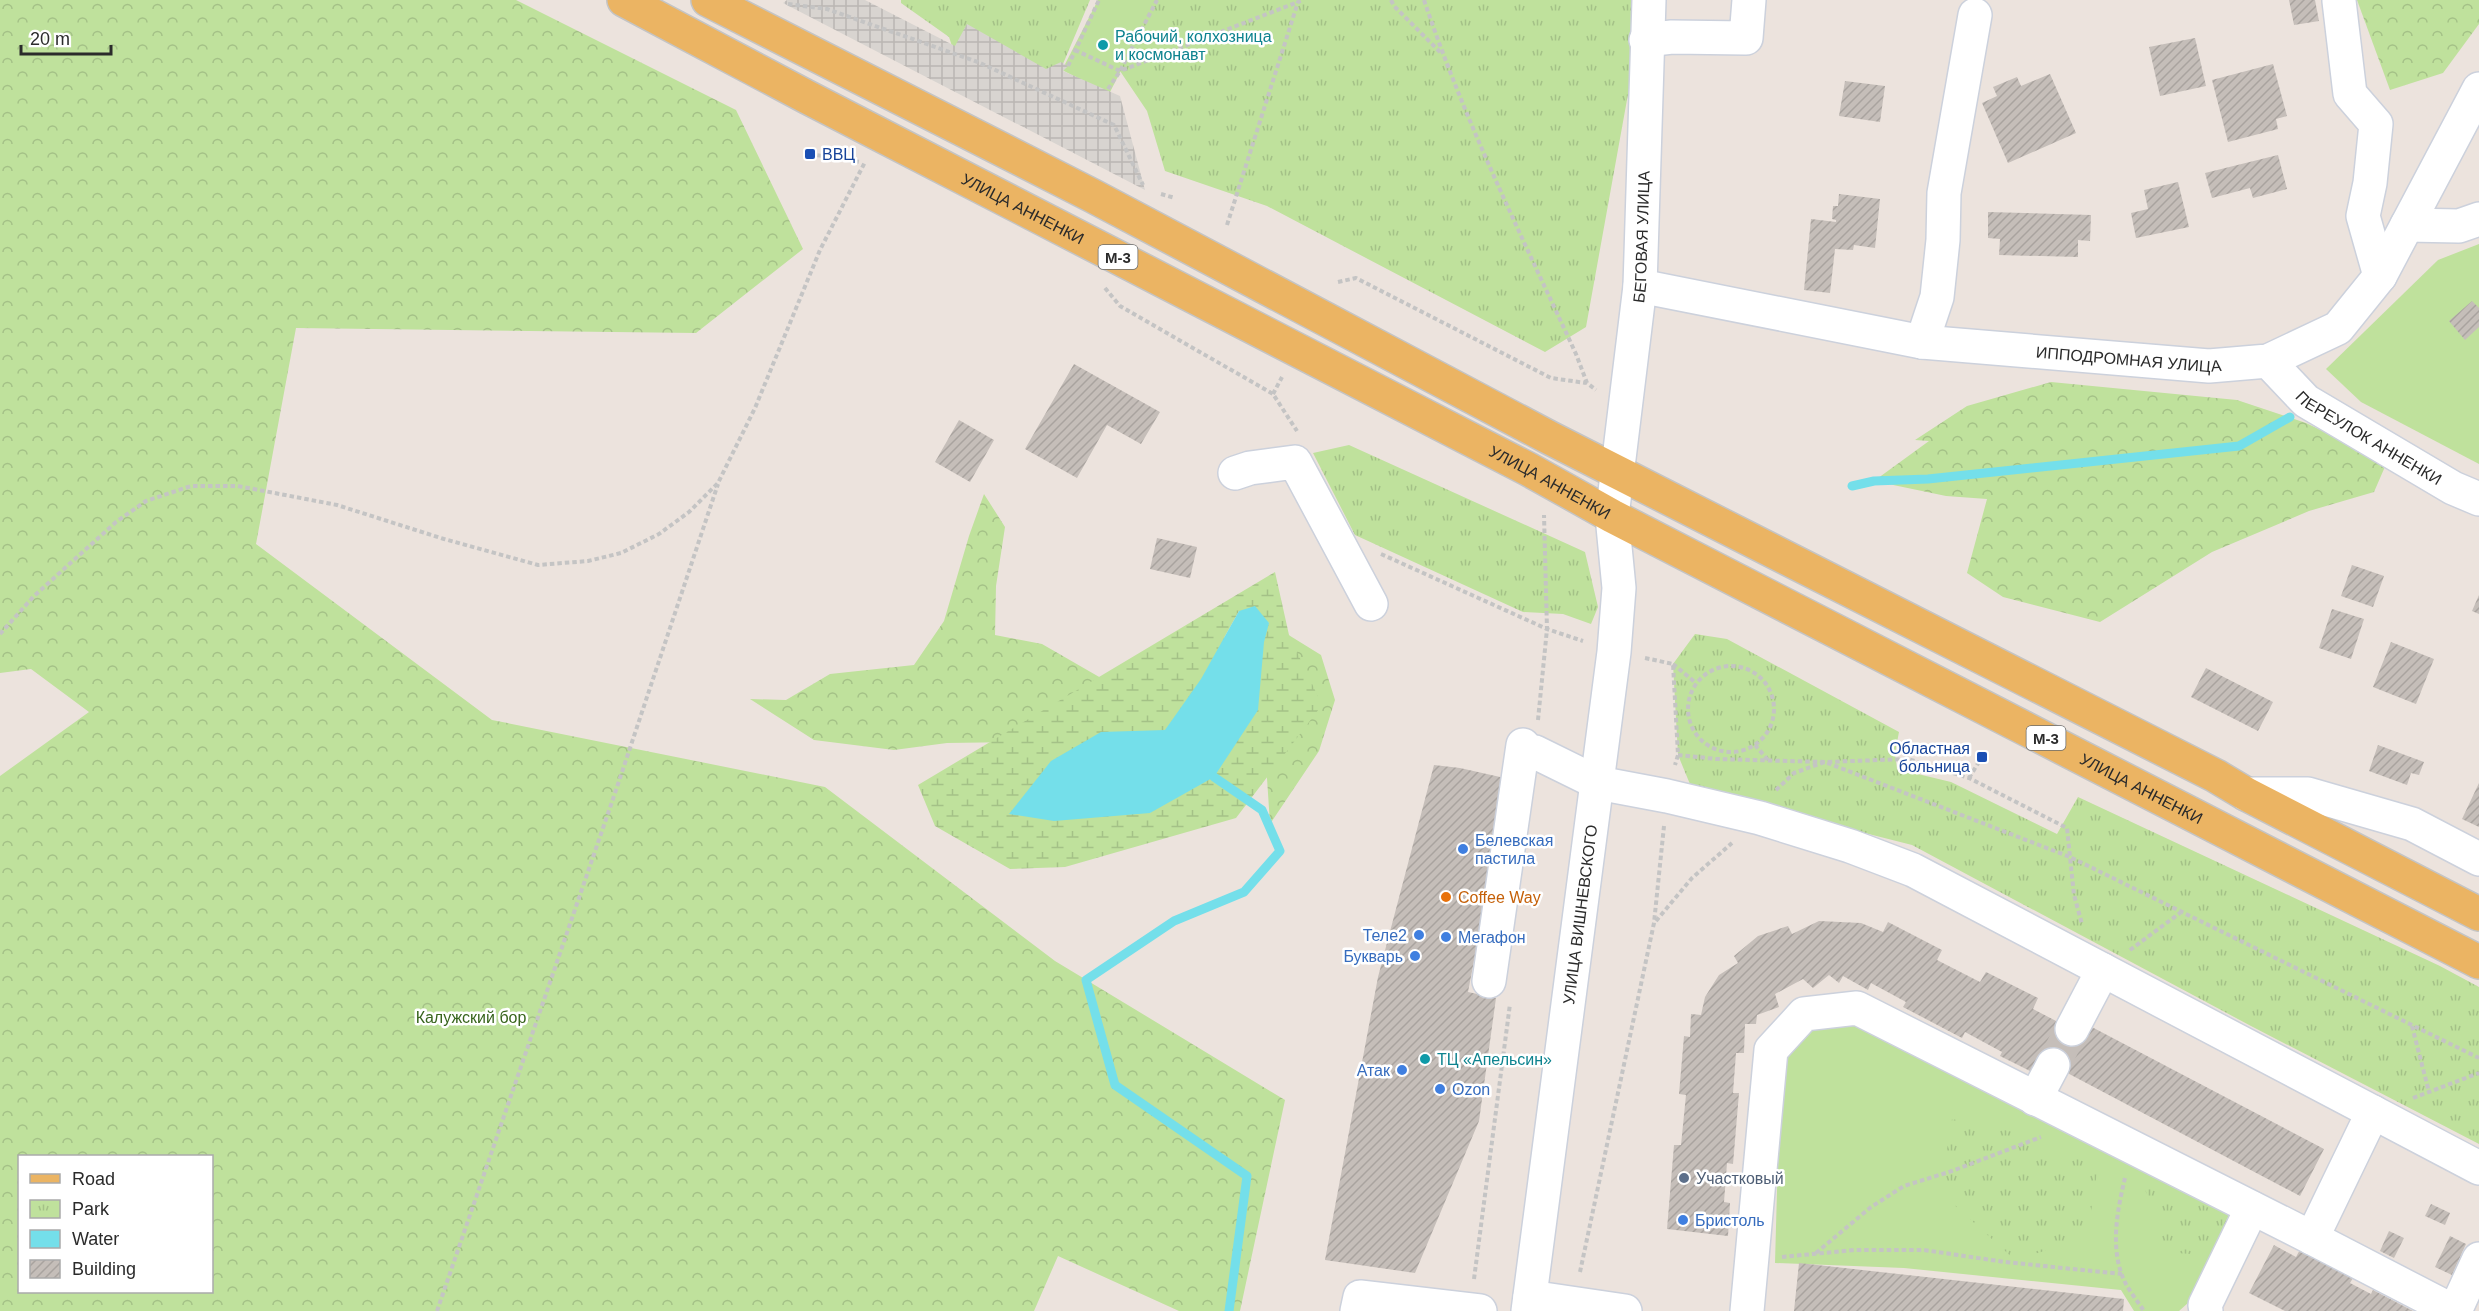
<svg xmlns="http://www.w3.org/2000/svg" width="2479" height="1311" font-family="Helvetica,sans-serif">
	<defs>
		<pattern id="forest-crowns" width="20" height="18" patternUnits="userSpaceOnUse" patternTransform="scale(1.5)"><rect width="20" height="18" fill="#bfe19c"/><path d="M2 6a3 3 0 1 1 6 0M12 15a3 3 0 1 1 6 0" fill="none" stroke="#a4c187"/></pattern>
		<pattern id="wetland-marsh" width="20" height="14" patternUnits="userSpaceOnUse" patternTransform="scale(1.5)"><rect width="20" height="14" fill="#bfe19c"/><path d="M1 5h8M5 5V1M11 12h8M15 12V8" fill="none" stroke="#a4c187"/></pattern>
		<pattern id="park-tufts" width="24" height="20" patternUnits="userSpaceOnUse" patternTransform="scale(1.5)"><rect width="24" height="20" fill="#bfe19c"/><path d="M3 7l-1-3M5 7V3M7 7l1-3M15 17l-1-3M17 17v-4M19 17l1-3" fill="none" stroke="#a4c187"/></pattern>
		<pattern id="plaza-grid" width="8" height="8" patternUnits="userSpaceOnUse" patternTransform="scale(1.5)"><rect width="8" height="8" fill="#d8d4d0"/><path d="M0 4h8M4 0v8" fill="none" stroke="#bab6b3"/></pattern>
		<pattern id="building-hatch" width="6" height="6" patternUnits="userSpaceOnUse" patternTransform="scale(1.5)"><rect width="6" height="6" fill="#c5beb9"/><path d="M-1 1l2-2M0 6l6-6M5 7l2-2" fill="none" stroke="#a9a39f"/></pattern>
	</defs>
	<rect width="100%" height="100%" fill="#ece3dd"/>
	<!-- grass -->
	<g fill="#bfe19c">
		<path d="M1098,0H1157L1109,94L1062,70Z"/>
		<path d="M2479,244V464L2361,402L2326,369L2438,260Z"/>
		<path d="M1853,1021L2241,1212L2198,1294L2179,1311H2134L2121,1290L1904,1268L1775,1263L1778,1154L1777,1056L1806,1023Z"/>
	</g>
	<!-- forest -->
	<g fill="url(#forest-crowns)" fill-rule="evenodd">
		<path d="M0,0H516L736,110L803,249L696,333L296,328L256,544L492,720L825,787L1055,961L1285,1100L1240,1311H1179L1058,1256L1034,1311H0V776L89,712L31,669L0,673ZM20,1156H212V1292H20Z"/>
		<path d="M2357,0H2479V24L2443,73L2390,90Z"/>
		<path d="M2051,382L2237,400L2306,423L2387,462L2374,492L2309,511L2212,552L2100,622L2003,597L1967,573L1987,499L1946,496L1874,481L1929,441L1915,440L1967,406Z"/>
		<path d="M984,494L1005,527L996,586L995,635L1042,644L1101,678L1269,623L1321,655L1335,700L1319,751L1270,824L1266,763L1028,742L947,743L894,750L814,740L750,699L786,700L830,674L914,665L944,621L969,536Z"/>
	</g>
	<!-- wetland -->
	<path fill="url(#wetland-marsh)" fill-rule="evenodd" d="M1275,572L1289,635L1322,705L1236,818L1065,867L1010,869L935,826L918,785ZM1239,611L1269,623L1264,642L1150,813L1101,732L1165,730L1201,679Z"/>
	<!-- park -->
	<g fill="url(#park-tufts)">
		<path d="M901,0H1090L1060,71L1118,98L956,58L949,37L901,3Z"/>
		<path d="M1156,0H1645L1586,327L1545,352L1267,206L1165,171L1147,111L1120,71Z"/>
		<path d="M1349,445L1585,552L1598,607L1591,624L1563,614L1523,612L1355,535L1313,453Z"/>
		<path d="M1695,634L1727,639L1899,732L1895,753L1897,769L1951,782L2057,834L2078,797L2440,966L2479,987V1144L2251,1026L1912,845L1692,789L1678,755L1673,664Z"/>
		<path d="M1952,1119L2013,1132L2038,1145L2098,1166L2087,1238L2015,1260L1940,1192Z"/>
		<path d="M2148,1182L2228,1216L2221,1245L2208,1255L2160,1252L2159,1217L2145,1190Z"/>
	</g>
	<!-- plaza -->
	<path fill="url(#plaza-grid)" d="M787,0H865L955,46L967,24L1046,69L1061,62L1068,66L1063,71L1120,96L1145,190L783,3Z"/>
	<!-- water -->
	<path fill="#74dfea" d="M1255,606L1269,623L1264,642L1258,710L1214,777L1150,813L1054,821L1009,814L1051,761L1101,732L1165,730L1201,679L1239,611Z"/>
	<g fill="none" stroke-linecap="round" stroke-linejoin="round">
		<!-- stream -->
		<g stroke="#74dfea" stroke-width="9">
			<path d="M1852,486L1874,481L1928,479L2239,446L2290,417"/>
			<path d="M1214,777L1262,810L1280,851L1244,892L1174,921L1086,980L1115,1085L1247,1176L1229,1311"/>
		</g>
	</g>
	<!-- building -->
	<g fill="url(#building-hatch)">
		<path d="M2289,0H2315L2319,21L2294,25Z"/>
		<path d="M2195,38L2206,86L2160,96L2149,47Z"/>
		<path d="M2273,64L2287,116L2276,119L2278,129L2228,142L2212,80Z"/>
		<path d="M2050,74L2076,133L2008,163L1982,103L1997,96L1993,87L2017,77L2021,86Z"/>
		<path d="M1845,81L1885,86L1880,122L1839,116Z"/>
		<path d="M2278,155L2287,189L2253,198L2250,188L2212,198L2205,173Z"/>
		<path d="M2178,182L2189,227L2136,238L2131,213L2148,209L2144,190Z"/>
		<path d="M1839,194L1880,199L1875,248L1854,245L1853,250L1835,249L1830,293L1804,290L1811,219L1836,222V220L1832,219L1833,206H1838Z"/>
		<path d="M1988,212L2091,215L2090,241L2078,240V257L1999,255L2000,239L1988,238Z"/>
		<path d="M2472,301L2479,308V327L2465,340L2449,321Z"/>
		<path d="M1074,364L1160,412L1141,444L1107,425L1077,478L1025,449Z"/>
		<path d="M959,420L994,440L970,482L935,462Z"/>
		<path d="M1157,538L1197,547L1190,578L1150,569Z"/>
		<path d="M2352,565L2384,576L2373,607L2341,596Z"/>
		<path d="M2479,595V614L2472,611Z"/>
		<path d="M2332,609L2364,619L2351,659L2319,648Z"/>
		<path d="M2391,642L2434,659L2416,704L2373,687Z"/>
		<path d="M2206,668L2273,702L2258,731L2191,697Z"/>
		<path d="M2378,745L2424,762L2419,775L2411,773L2407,785L2369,771Z"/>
		<path d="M1434,765L1460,768L1509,779L1468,992L1496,998L1479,1121L1415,1273L1325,1260L1378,977Z"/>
		<path d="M2479,783V827L2462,819Z"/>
		<path d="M1819,921L1861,923L1883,932L1888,922L1942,950L1937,960L1980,982L1986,972L2038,998L2033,1009L2058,1022L2088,1025L2324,1149L2300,1196L2039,1058L2032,1072L2000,1056L2002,1052L1965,1032L1962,1038L1903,1007L1906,1002L1871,983L1868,990L1843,976L1839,983L1829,975L1813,988L1803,979L1775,994L1779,1007L1757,1015L1756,1024H1745L1744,1053H1736L1733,1093H1739L1733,1164L1727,1163L1724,1202L1730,1203L1728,1236L1667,1229L1674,1145H1681L1686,1095L1679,1094L1684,1036L1690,1037L1691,1014L1701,1015L1705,997L1719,975L1738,963L1734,956L1758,936L1788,926L1792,934Z"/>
		<path d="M2431,1204L2450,1213L2445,1225L2425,1216Z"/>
		<path d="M2389,1231L2404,1238L2394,1258L2380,1251Z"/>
		<path d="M2450,1236L2466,1244L2452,1275L2435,1267Z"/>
		<path d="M2303,1244L2357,1271L2350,1283L2371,1294L2373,1290L2413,1311H2285L2249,1293L2274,1245L2296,1257Z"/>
		<path d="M1799,1263L2124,1299L2123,1311H1794Z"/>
	</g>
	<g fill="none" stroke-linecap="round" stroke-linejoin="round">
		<!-- minor-tunnel -->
		<path stroke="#c5beb9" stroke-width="33" stroke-dasharray="33 16" stroke-linecap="butt" d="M2053,1065L2072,1029"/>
		<defs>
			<g id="minor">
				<path d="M2339,1L2350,94L2376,124L2370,183L2363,216L2380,276"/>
				<path d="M1646,40L1672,37L1746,38L1749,0"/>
				<path d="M2407,225L2459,226L2479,219"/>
				<path id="s1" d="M1640,286L1922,342L2209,366L2268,361L2338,328L2380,276L2479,89"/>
				<path d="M1922,342L1937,297L1943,240L1944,193L1975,15"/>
				<path id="s2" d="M2268,361L2306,401L2453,488L2479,499"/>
				<path d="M1235,473L1250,468L1295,462L1371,604"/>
				<path d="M1535,752L1598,783L1667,796L1760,818L1850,846L1913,870L2479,1168"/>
				<path d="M2246,794H2308L2412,824L2479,859"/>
				<path d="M1489,981L1523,745"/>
				<path d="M2072,1029L2103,970"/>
				<path d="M2035,1099L2053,1065"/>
				<path d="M2312,1238L2453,1311"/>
				<path d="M1530,1297L1625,1311"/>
				<path d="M1357,1311L1360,1297L1480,1311"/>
				<path id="s3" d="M1528,1311L1614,652L1619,588L1612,516L1640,286L1649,0"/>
				<path d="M1747,1311L1771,1050L1804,1014L1857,1008L2312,1238L2373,1112"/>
				<path d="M2206,1311L2205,1305L2252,1208"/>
				<path d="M2455,1311L2479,1259"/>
			</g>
			<g id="major">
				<path id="s4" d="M624,0L807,97L1528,469L1612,516L2479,962"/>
				<path d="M708,0L1093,196L1550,438L2216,776L2246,794L2479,914"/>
			</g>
		</defs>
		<!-- minor casing -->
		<use href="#minor" stroke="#ccd1dc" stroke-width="36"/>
		<!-- major casing -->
		<use href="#major" stroke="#c4c4c4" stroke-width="36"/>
		<!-- path -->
		<g stroke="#c4c4c4" stroke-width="4" stroke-dasharray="4.5 3" stroke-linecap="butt">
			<path d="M1391,0L1394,6L1442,54"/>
			<path d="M1424,0C1465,122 1522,237 1576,354L1587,383L1596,390"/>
			<path d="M788,4L827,9L978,62L1114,125L1143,185"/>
			<path d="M1075,50L1120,71L1298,2"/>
			<path d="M1068,66L1099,0"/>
			<path d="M1108,89L1120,71L1157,0"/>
			<path d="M810,154L860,162"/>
			<path d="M1161,194L1175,198"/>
			<path d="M1227,225L1298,2L1303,0"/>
			<path d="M1338,282L1356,278L1551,378L1586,383"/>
			<path d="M1105,288L1120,306L1273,394L1297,431"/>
			<path d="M1273,394L1282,377"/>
			<path d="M1381,554L1547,629L1583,641"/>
			<path d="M0,634L34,596L116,522L146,501L191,486H238L337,505L444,539L538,565L588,561L621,553L659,534L689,512L718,483L755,408L820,250L865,162"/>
			<path d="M1645,658L1673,664L1678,755L1675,765"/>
			<path d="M1673,664L1696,683"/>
			<circle cx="1731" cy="709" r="43"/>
			<path d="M1538,720L1547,629L1544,515"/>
			<path d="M1755,745L1768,760"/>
			<path d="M1678,755L1716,759L1825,762L1908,759L1969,778L2067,828L2070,857L2479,1058"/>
			<path d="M1969,778L1982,757"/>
			<path d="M1776,790L1794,773L1825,762L2070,857L2074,895L2082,924"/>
			<path d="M1656,921L1692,878L1732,843"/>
			<path d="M2130,950L2180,913"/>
			<path d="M2412,1026L2429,1092"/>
			<path d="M2413,1098L2479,1073"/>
			<path d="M2125,1178C2117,1211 2109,1252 2126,1284C2131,1293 2138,1302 2144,1311"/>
			<path d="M1816,1253L1871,1207L1904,1186L1952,1171L2041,1137"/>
			<path d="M1782,1257L1854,1250H1924L2005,1262L2122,1274"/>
			<path d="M1580,1272L1654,923L1664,826"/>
			<path d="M1474,1279L1510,1004"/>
			<path d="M437,1311L614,796L718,484"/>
		</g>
		<!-- minor -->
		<use href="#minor" stroke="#fff" stroke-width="33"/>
		<!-- major -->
		<use href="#major" stroke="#ebb463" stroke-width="33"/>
	</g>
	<!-- markers -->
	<g fill="#0f9aa8" stroke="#fff" stroke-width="2">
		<circle cx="1103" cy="45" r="6"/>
		<circle cx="1425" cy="1059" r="6"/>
	</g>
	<g fill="#1a4fb4" stroke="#fff" stroke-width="2">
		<rect x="804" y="148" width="12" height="12" rx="3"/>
		<rect x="1976" y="751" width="12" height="12" rx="3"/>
	</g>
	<g fill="#3f7fe0" stroke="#fff" stroke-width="2">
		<circle cx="1463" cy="849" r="6"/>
		<circle cx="1419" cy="935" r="6"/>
		<circle cx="1446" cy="937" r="6"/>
		<circle cx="1415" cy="956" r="6"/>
		<circle cx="1402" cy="1070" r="6"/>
		<circle cx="1440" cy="1089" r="6"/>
		<circle cx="1683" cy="1220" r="6"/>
	</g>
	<circle fill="#e8710a" stroke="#fff" stroke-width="2" cx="1446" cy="897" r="6"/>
	<circle fill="#5c6f8a" stroke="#fff" stroke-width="2" cx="1684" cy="1178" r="6"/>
	<g text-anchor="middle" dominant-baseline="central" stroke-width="5" stroke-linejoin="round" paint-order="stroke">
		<!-- shield labels -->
		<g fill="#fff" stroke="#6b6b6b" stroke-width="1.5">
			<rect x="1098.5" y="245" width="39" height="24" rx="4.5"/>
			<rect x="2026.5" y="726" width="39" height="24" rx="4.5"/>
		</g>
		<g font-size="15" font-weight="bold" fill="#2b2b2b">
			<text x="1118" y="257">М-3</text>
			<text x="2046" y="738">М-3</text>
		</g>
		<!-- culture labels -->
		<g font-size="16" fill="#0d838f" stroke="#fff" text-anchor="start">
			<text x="1115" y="36">Рабочий, колхозница<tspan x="1115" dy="18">и космонавт</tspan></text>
			<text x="1437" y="1059">ТЦ «Апельсин»</text>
		</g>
		<!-- transit labels -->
		<g font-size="16" fill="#164399" stroke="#fff" text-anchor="start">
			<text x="822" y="154">ВВЦ</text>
			<text x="1970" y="748" text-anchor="end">Областная<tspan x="1970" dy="18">больница</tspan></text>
		</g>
		<!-- street labels -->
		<g font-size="16" fill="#2b2b2b" stroke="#fff">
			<text stroke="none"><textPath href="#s4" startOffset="450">УЛИЦА АННЕНКИ</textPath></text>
			<text stroke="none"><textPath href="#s3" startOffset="1082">БЕГОВАЯ УЛИЦА</textPath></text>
			<text stroke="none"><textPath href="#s1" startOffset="495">ИППОДРОМНАЯ УЛИЦА</textPath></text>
			<text stroke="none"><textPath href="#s2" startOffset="128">ПЕРЕУЛОК АННЕНКИ</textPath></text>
			<text stroke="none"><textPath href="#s4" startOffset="1044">УЛИЦА АННЕНКИ</textPath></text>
			<text stroke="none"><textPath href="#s4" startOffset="1710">УЛИЦА АННЕНКИ</textPath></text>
			<text stroke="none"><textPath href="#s3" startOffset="400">УЛИЦА ВИШНЕВСКОГО</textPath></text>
		</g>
		<!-- shop labels -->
		<g font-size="16" fill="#366cbe" stroke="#fff" text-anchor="start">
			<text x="1475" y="840">Белевская<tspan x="1475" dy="18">пастила</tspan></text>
			<text x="1407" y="935" text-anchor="end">Теле2</text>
			<text x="1458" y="937">Мегафон</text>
			<text x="1403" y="956" text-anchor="end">Букварь</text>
			<text x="1390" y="1070" text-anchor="end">Атак</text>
			<text x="1452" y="1089">Ozon</text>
			<text x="1695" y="1220">Бристоль</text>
		</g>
		<!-- food labels -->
		<g font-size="16" fill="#c56008" stroke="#fff" text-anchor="start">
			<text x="1458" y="897">Coffee Way</text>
		</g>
		<!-- park labels -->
		<g font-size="16" fill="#38651d" stroke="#fff">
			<text x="471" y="1017">Калужский бор</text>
		</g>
		<!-- service labels -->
		<g font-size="16" fill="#4e5e75" stroke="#fff" text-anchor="start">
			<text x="1696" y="1178">Участковый</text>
		</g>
	</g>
	<!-- legend -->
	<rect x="18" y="1155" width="195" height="138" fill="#ffffff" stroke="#aaaaaa" stroke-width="1.5"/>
	<rect x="30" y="1174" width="30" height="9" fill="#ebb463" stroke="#aaaaaa" stroke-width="1.5"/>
	<text x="72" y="1185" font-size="18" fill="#2b2b2b">Road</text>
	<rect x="30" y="1200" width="30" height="18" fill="url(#park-tufts)" stroke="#aaaaaa" stroke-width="1.5"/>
	<text x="72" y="1215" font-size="18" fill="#2b2b2b">Park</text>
	<rect x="30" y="1230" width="30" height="18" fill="#74dfea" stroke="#aaaaaa" stroke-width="1.5"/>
	<text x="72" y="1245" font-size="18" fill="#2b2b2b">Water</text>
	<rect x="30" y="1260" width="30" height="18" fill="url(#building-hatch)" stroke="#aaaaaa" stroke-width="1.5"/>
	<text x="72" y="1275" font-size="18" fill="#2b2b2b">Building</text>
	<!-- scale -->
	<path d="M21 45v9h90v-9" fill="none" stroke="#2b2b2b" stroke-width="3"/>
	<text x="30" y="45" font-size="18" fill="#2b2b2b" stroke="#ffffff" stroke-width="4.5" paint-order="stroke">20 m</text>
</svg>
